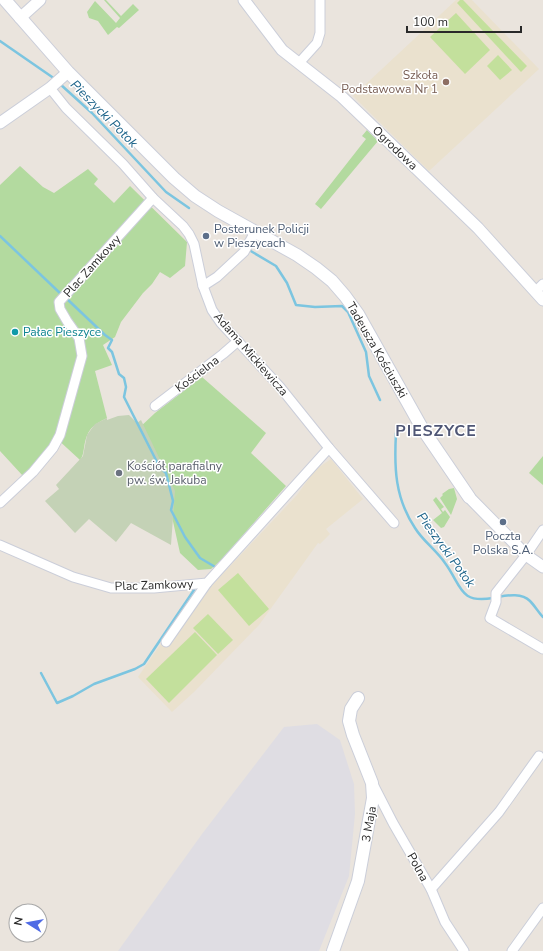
<svg xmlns="http://www.w3.org/2000/svg" width="543" height="951" font-family="'Nunito Sans',sans-serif">
	<rect width="100%" height="100%" fill="#eae4dd"/>
	<!-- industrial -->
	<path fill="#dfdde3" d="M317,724L340,740L354,784L355,814L349,876L319,951H118L202,834L284,727Z"/>
	<!-- education -->
	<g fill="#eae1ce">
		<path d="M456,0H472L539,69L429,171L353,96Z"/>
		<path d="M331,459L363,499L326,529L330,534L320,544L318,543L259,625L194,692L172,712L138,677L193,597L202,596L297,495L315,470Z"/>
	</g>
	<!-- green -->
	<g fill="#b3da9f">
		<path d="M104,0H106L121,16L133,4L139,10L119,28L117,27L108,35L98,21L89,18L87,12L95,1L116,23L120,18Z"/>
		<path d="M367,130L378,141L321,209L315,204L366,139L362,136Z"/>
		<path d="M20,166L43,187L54,193L88,169L98,179L94,184L114,203L130,186L187,242L185,266L170,278L160,272L152,284L143,293L121,322L115,337L103,345L112,365L95,371L107,418C91,426 87,430 84,448C83,453 83,456 80,460L55,437L47,450L23,476L0,451V185Z"/>
		<path d="M202,377L266,433L251,453L286,486L221,560L211,569L198,570L180,553L166,490L138,429L155,413Z"/>
		<path d="M543,456V485L529,473Z"/>
		<path d="M454,488L457,499L451,515L440,498L443,495L442,494L449,489Z"/>
		<path d="M436,497L444,507L441,509L443,512L445,510L450,517L444,527L441,528L433,520L442,513L433,500Z"/>
	</g>
	<!-- cemetery -->
	<path fill="#c4d2b6" d="M129,415L137,423L141,420L175,491L171,545L131,523L116,542L89,519L75,533L45,501L59,489L56,485L83,456L87,435L95,424L107,418V420L118,416Z"/>
	<!-- pitch -->
	<g fill="#c3e09c">
		<path d="M460,0H463L527,66L521,72L457,3Z"/>
		<path d="M456,13L490,50L465,74L430,37Z"/>
		<path d="M498,55L512,70L500,80L487,66Z"/>
		<path d="M238,573L269,609L249,626L218,590Z"/>
		<path d="M208,614L233,640L218,654L193,628Z"/>
		<path d="M195,632L217,655L169,703L146,679Z"/>
	</g>
	<g fill="none" stroke-linecap="round" stroke-linejoin="round">
		<!-- stream -->
		<g stroke="#7cc5e0" stroke-width="2.5">
			<path d="M0,41L55,79"/>
			<path d="M60,84L92,113L166,192L189,208"/>
			<path d="M0,236L62,295"/>
			<path d="M249,250L276,266L287,283L296,305L315,307L342,306L348,312L366,352L369,376L380,400"/>
			<path d="M66,298L105,335L112,340L108,348L112,352L119,374L124,378L126,387L124,397L159,466L166,473L173,501L171,510L185,537L200,558L217,568"/>
			<path d="M396,433C394,468 395,498 415,528C423,541 436,550 445,563C462,586 459,604 493,598"/>
			<path d="M498,597C509,595 522,593 530,601C535,606 538,612 543,617"/>
			<path d="M41,673L57,703L73,696L94,684L135,669L144,664L194,590"/>
		</g>
		<defs>
			<g id="minor">
				<path d="M299,63L317,43L320,33V0"/>
				<path d="M50,88L66,108L123,164L153,198L183,226L189,234L194,244L203,286L212,310L221,323L280,387L329,448L394,523"/>
				<path d="M203,286L217,277L244,252L255,232"/>
				<path d="M535,292L543,284"/>
				<path d="M155,406L223,354L238,341"/>
				<path d="M0,503L33,472L53,448L60,435L82,356L79,338L67,321L60,309L59,302L153,198"/>
				<path d="M543,530L526,555L496,593V602L490,618L543,649"/>
				<path d="M0,545L73,577L111,588H154L207,583L329,448"/>
				<path d="M166,642L207,583"/>
				<path d="M374,786L393,823L431,889L445,922L464,951"/>
				<path d="M431,889L499,812L539,756"/>
				<path d="M512,951L543,908"/>
			</g>
			<g id="tertiary">
				<path d="M244,0L282,50L342,97L367,121L478,228L543,300"/>
				<path d="M20,18L40,0"/>
				<path d="M0,123L50,88L68,72"/>
				<path d="M469,497L526,555L543,567"/>
			</g>
			<g id="secondary">
				<path d="M5,0L68,72L174,178L195,196L218,211L297,255L316,268L332,281L345,296L358,314L422,428L469,497"/>
				<path d="M333,951L358,881L373,798L372,783L353,735L349,721L351,709L358,698"/>
			</g>
		</defs>
		<!-- minor casing -->
		<use href="#minor" stroke="#cbced9" stroke-width="11"/>
		<!-- tertiary casing -->
		<use href="#tertiary" stroke="#cbced9" stroke-width="13"/>
		<!-- secondary casing -->
		<use href="#secondary" stroke="#cbced9" stroke-width="14"/>
		<!-- minor -->
		<use href="#minor" stroke="#fff" stroke-width="9"/>
		<!-- tertiary -->
		<use href="#tertiary" stroke="#fff" stroke-width="11"/>
		<!-- secondary -->
		<use href="#secondary" stroke="#fff" stroke-width="12"/>
	</g>
	<!-- markers -->
	<circle fill="#8d6e63" stroke="#fff" stroke-width="1.5" cx="446" cy="82" r="4"/>
	<g fill="#5c6f8a" stroke="#fff" stroke-width="1.5">
		<circle cx="206" cy="236" r="4"/>
		<circle cx="503" cy="522" r="4"/>
	</g>
	<circle fill="#0f9aa8" stroke="#fff" stroke-width="1.5" cx="15" cy="332" r="4"/>
	<circle fill="#6b7280" stroke="#fff" stroke-width="1.5" cx="119" cy="473" r="4"/>
	<g text-anchor="middle" dominant-baseline="central" stroke-width="3" stroke-linejoin="round" paint-order="stroke">
		<!-- education labels -->
		<g font-size="12" fill="#785e54" stroke="#fff" text-anchor="end">
			<text x="438" y="75">Szkoła<tspan x="438" dy="14">Podstawowa Nr 1</tspan></text>
		</g>
		<!-- street labels -->
		<g font-size="12" fill="#292929" stroke="#fff">
			<text transform="translate(395 148) rotate(44)">Ogrodowa</text>
			<text transform="translate(92 266) rotate(-48)">Plac Zamkowy</text>
			<text transform="translate(377 350) rotate(60)">Tadeusza Kościuszki</text>
			<text transform="translate(251 354) rotate(49)">Adama Mickiewicza</text>
			<text transform="translate(197 374) rotate(-37)">Kościelna</text>
			<text transform="translate(154 585) rotate(-2)">Plac Zamkowy</text>
			<text transform="translate(369 824) rotate(-80)">3 Maja</text>
			<text transform="translate(418 867) rotate(61)">Polna</text>
		</g>
		<!-- service labels -->
		<g font-size="12" fill="#4e5e75" stroke="#fff" text-anchor="start">
			<text x="214" y="229">Posterunek Policji<tspan x="214" dy="14">w Pieszycach</tspan></text>
			<text x="503" y="536" text-anchor="middle">Poczta<tspan x="503" dy="14">Polska S.A.</tspan></text>
		</g>
		<!-- culture labels -->
		<g font-size="12" fill="#0d838f" stroke="#fff" text-anchor="start">
			<text x="23" y="332">Pałac Pieszyce</text>
		</g>
		<!-- worship labels -->
		<g font-size="12" fill="#5b616d" stroke="#fff" text-anchor="start">
			<text x="127" y="466">Kościół parafialny<tspan x="127" dy="14">pw. św. Jakuba</tspan></text>
		</g>
		<!-- water labels -->
		<g font-size="13" font-style="italic" fill="#1d648a" stroke="#fff">
			<text transform="translate(104 114) rotate(45)">Pieszycki Potok</text>
			<text transform="translate(446 550) rotate(54)">Pieszycki Potok</text>
		</g>
		<!-- district labels -->
		<g font-size="16" font-weight="bold" letter-spacing="1" fill="#4f5675" stroke="#fff">
			<text x="436" y="431">PIESZYCE</text>
		</g>
	</g>
	<!-- north arrow -->
	<g transform="translate(28 923) rotate(281)"><circle r="19" fill="#ffffff" stroke="#a9a9a9"/>
	<path d="M0-3L7 15L0 10L-7 15Z" fill="#4f6be5"/>
	<text y="-6" font-size="11" font-weight="bold" text-anchor="middle" fill="#292929">N</text>
	</g>
	<!-- scale -->
	<path d="M407 26v6h114v-6" fill="none" stroke="#292929" stroke-width="2"/>
	<text x="413" y="26" font-size="12" fill="#292929" stroke="#ffffff" stroke-width="3" paint-order="stroke">100 m</text>
</svg>
